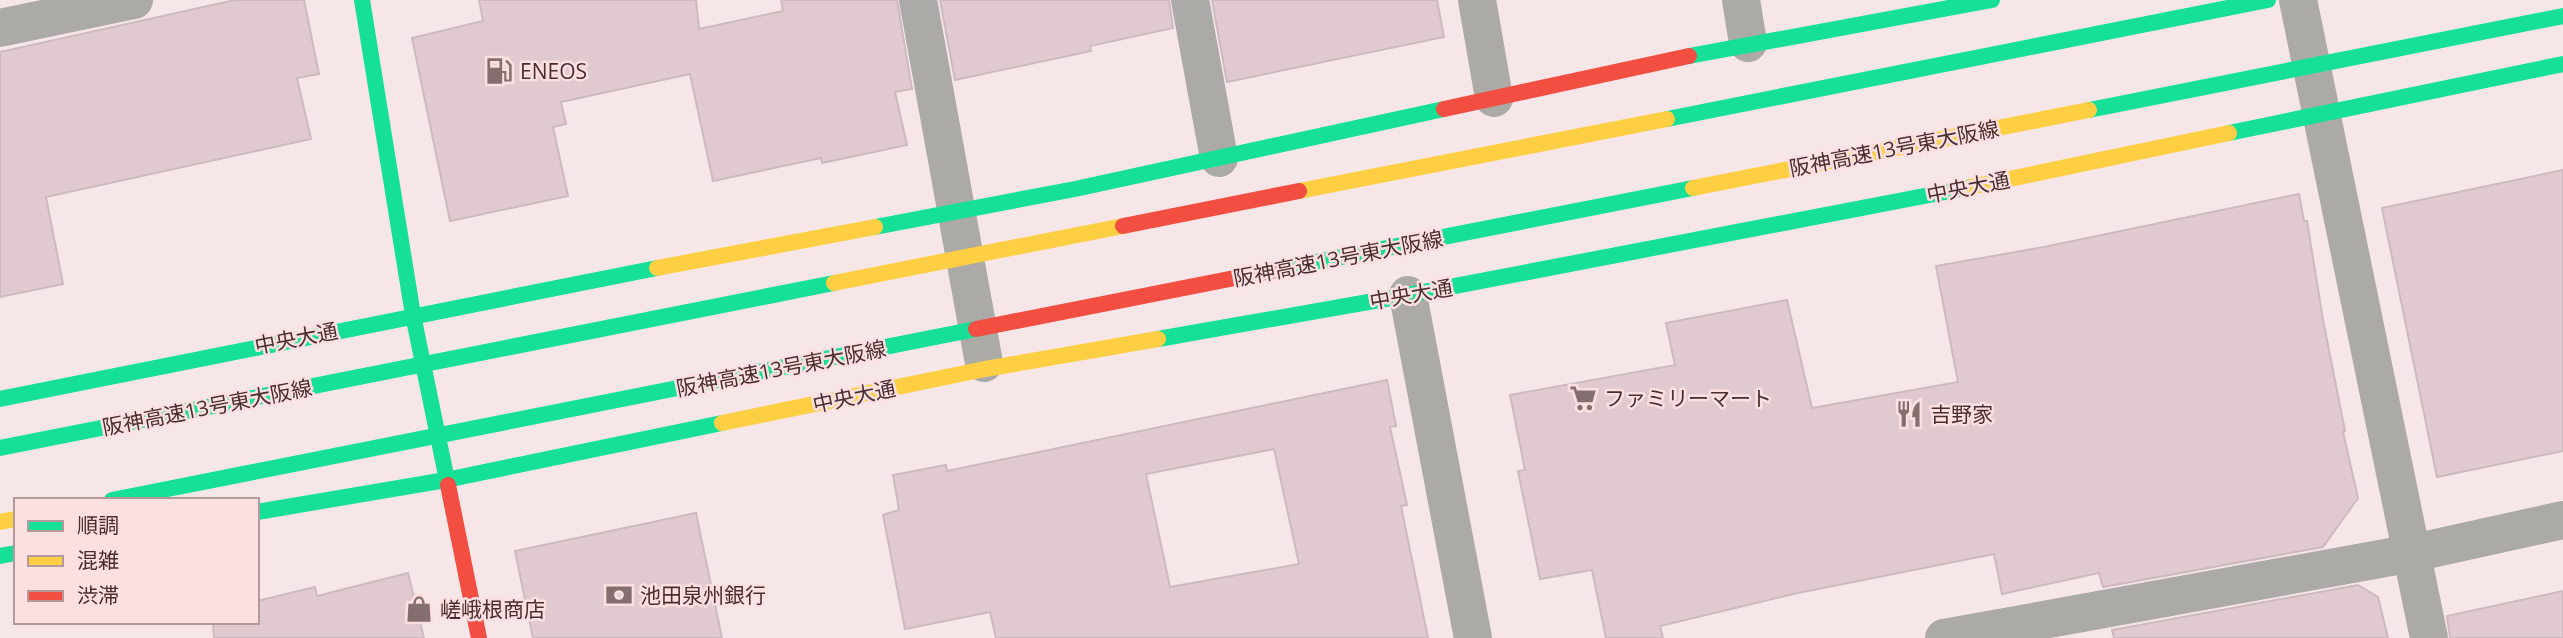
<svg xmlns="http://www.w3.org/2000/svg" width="2563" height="638" font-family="'Open Sans','Noto Sans JP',sans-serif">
	<rect width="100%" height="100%" fill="#f6e6e7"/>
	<!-- building -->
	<g fill="#e1c9d0" stroke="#cdbabf" stroke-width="2" fill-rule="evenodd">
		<path d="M235,0H304L319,74L297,78L311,139L46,197L63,284L0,297V52Z"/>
		<path d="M479,0H696L699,29L783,11L781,0H897L912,89L895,92L907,145L822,163L821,158L713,181L690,74L561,102L566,124L553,127L568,196L450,221L412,38L483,21Z"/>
		<path d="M940,0H1169L1173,28L1090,46L1091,51L955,80Z"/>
		<path d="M1212,0H1437L1444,37L1227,82Z"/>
		<path d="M2563,170V451L2437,477L2382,208Z"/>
		<path d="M2299,194L2304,221H2307L2323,320L2345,431L2343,432L2358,498L2323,547L2103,587L2099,573L2002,594L1994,554L1798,593L1660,626L1663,638H1606L1592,570L1540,579L1518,471L1525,470L1510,395L1675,365L1666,323L1787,300L1812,408L1958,382L1936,266L2044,247Z"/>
		<path d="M1387,380L1396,426L1390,427L1407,505L1401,506L1428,638H996L990,612L905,629L883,515L899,510L893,475L946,465L947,471ZM1274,449L1299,564L1170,587L1146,474Z"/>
		<path d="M696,513L722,638H533L515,551Z"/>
		<path d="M408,573L424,638H214L213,623L257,622V601L315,587L317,596Z"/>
		<path d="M2358,585L2378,597L2388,638H2114L2112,630Z"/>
		<path d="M2563,591V638H2450L2447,616Z"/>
	</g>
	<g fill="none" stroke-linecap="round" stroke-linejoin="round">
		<!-- street -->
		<g stroke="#abaaa6" stroke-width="38">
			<path d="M918,0L984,363"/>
			<path d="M1190,0L1219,158"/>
			<path d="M1477,0L1494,98"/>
			<path d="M1741,0L1748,43"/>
			<path d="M2298,0L2429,638"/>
			<path d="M0,28L134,0"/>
			<path d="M1408,295L1473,638"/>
			<path d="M1944,638L2413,553L2563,520"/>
		</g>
		<!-- fast -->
		<g stroke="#16e098" stroke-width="16">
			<path d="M362,0L413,315L448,485"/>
			<path d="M1689,56L1992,0"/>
			<path d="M2229,133L2563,64"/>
			<path d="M875,227L1075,189L1444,109"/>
			<path d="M1158,339L1408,295L1971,187"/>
			<path d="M0,399L657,268"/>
			<path d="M257,512L446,480L722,423"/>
			<path d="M0,556L16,553"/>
		</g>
		<!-- slow -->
		<g stroke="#ffcf43" stroke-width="16">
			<path d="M1971,187L2229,133"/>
			<path d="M657,268L875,227"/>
			<path d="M722,423L985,369L1158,339"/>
			<path d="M0,522L16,519"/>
		</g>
		<!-- jam -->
		<g stroke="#f24e42" stroke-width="16">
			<path d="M1444,109L1689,56"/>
			<path d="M448,485L479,638"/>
		</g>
		<!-- fast-bridge -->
		<g stroke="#16e098" stroke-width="16">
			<path d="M2089,110L2563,16"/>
			<path d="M1667,119L2268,0"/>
			<path d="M1275,270L1693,188"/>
			<path d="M0,448L834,283"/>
			<path d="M112,500L976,329"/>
		</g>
		<!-- slow-bridge -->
		<g stroke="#ffcf43" stroke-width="16">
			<path d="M1693,188L2089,110"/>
			<path d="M1299,191L1667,119"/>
			<path d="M834,283L1123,226"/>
		</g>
		<!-- jam-bridge -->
		<g stroke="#f24e42" stroke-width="16">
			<path d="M1123,226L1299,191"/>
			<path d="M976,329L1275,270"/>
		</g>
	</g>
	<!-- icons -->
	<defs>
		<symbol id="fuel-bare" viewBox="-9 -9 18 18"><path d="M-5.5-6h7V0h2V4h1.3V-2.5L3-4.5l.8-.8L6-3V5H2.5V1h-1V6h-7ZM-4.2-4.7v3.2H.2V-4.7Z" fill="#856e70" stroke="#fce0e1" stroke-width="2.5" paint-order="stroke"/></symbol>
		<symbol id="supermarket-bare" viewBox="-9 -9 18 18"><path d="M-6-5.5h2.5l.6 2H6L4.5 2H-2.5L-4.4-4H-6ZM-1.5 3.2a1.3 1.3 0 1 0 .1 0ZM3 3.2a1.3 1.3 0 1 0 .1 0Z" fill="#856e70" stroke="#fce0e1" stroke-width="2.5" paint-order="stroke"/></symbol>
		<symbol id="restaurant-bare" viewBox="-9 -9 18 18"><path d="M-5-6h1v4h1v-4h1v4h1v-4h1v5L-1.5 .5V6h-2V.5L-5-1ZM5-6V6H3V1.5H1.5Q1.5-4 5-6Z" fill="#856e70" stroke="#fce0e1" stroke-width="2.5" paint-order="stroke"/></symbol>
		<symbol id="bank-bare" viewBox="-9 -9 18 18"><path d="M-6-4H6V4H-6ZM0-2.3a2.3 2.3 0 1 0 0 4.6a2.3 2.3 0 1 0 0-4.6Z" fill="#856e70" stroke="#fce0e1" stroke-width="2.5" paint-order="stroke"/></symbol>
		<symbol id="shop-bare" viewBox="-9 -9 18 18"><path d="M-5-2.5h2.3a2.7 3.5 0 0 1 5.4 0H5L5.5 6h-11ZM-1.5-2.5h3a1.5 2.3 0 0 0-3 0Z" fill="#856e70" stroke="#fce0e1" stroke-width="2.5" paint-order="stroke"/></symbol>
	</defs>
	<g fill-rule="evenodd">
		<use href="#fuel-bare" x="480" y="52" width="38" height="38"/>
		<use href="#supermarket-bare" x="1564" y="379" width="38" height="38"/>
		<use href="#restaurant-bare" x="1890" y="395" width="38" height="38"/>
		<use href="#bank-bare" x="600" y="576" width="38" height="38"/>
		<use href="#shop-bare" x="400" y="590" width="38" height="38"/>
	</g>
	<g text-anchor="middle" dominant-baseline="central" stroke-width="5" stroke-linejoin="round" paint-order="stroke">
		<!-- poi labels -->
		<g font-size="21" fill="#482e30" stroke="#fce0e1" text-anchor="start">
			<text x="520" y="71">ENEOS</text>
			<text x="1604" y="398">ファミリーマート</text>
			<text x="1930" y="414">吉野家</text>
			<text x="640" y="595">池田泉州銀行</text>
			<text x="440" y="609">嵯峨根商店</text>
		</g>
		<!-- street labels -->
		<g font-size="21" fill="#482e30" stroke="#fce0e1">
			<text transform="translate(1894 148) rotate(-11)">阪神高速13号東大阪線</text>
			<text transform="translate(1968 187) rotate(-11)">中央大通</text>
			<text transform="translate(1338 258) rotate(-11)">阪神高速13号東大阪線</text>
			<text transform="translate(1411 294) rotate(-10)">中央大通</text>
			<text transform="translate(296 338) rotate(-11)">中央大通</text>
			<text transform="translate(781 368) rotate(-11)">阪神高速13号東大阪線</text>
			<text transform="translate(854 396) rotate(-12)">中央大通</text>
			<text transform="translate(207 407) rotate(-11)">阪神高速13号東大阪線</text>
		</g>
	</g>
	<!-- legend -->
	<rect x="14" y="498" width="245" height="126" fill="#fce0e1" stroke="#b4999a" stroke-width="2"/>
	<rect x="28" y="521" width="35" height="10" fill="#16e098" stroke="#b4999a" stroke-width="2"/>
	<text x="77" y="533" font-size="21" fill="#482e30">順調</text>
	<rect x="28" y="556" width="35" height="10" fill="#ffcf43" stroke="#b4999a" stroke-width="2"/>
	<text x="77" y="568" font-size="21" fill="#482e30">混雑</text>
	<rect x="28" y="591" width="35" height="10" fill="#f24e42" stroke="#b4999a" stroke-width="2"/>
	<text x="77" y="603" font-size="21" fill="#482e30">渋滞</text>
</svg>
